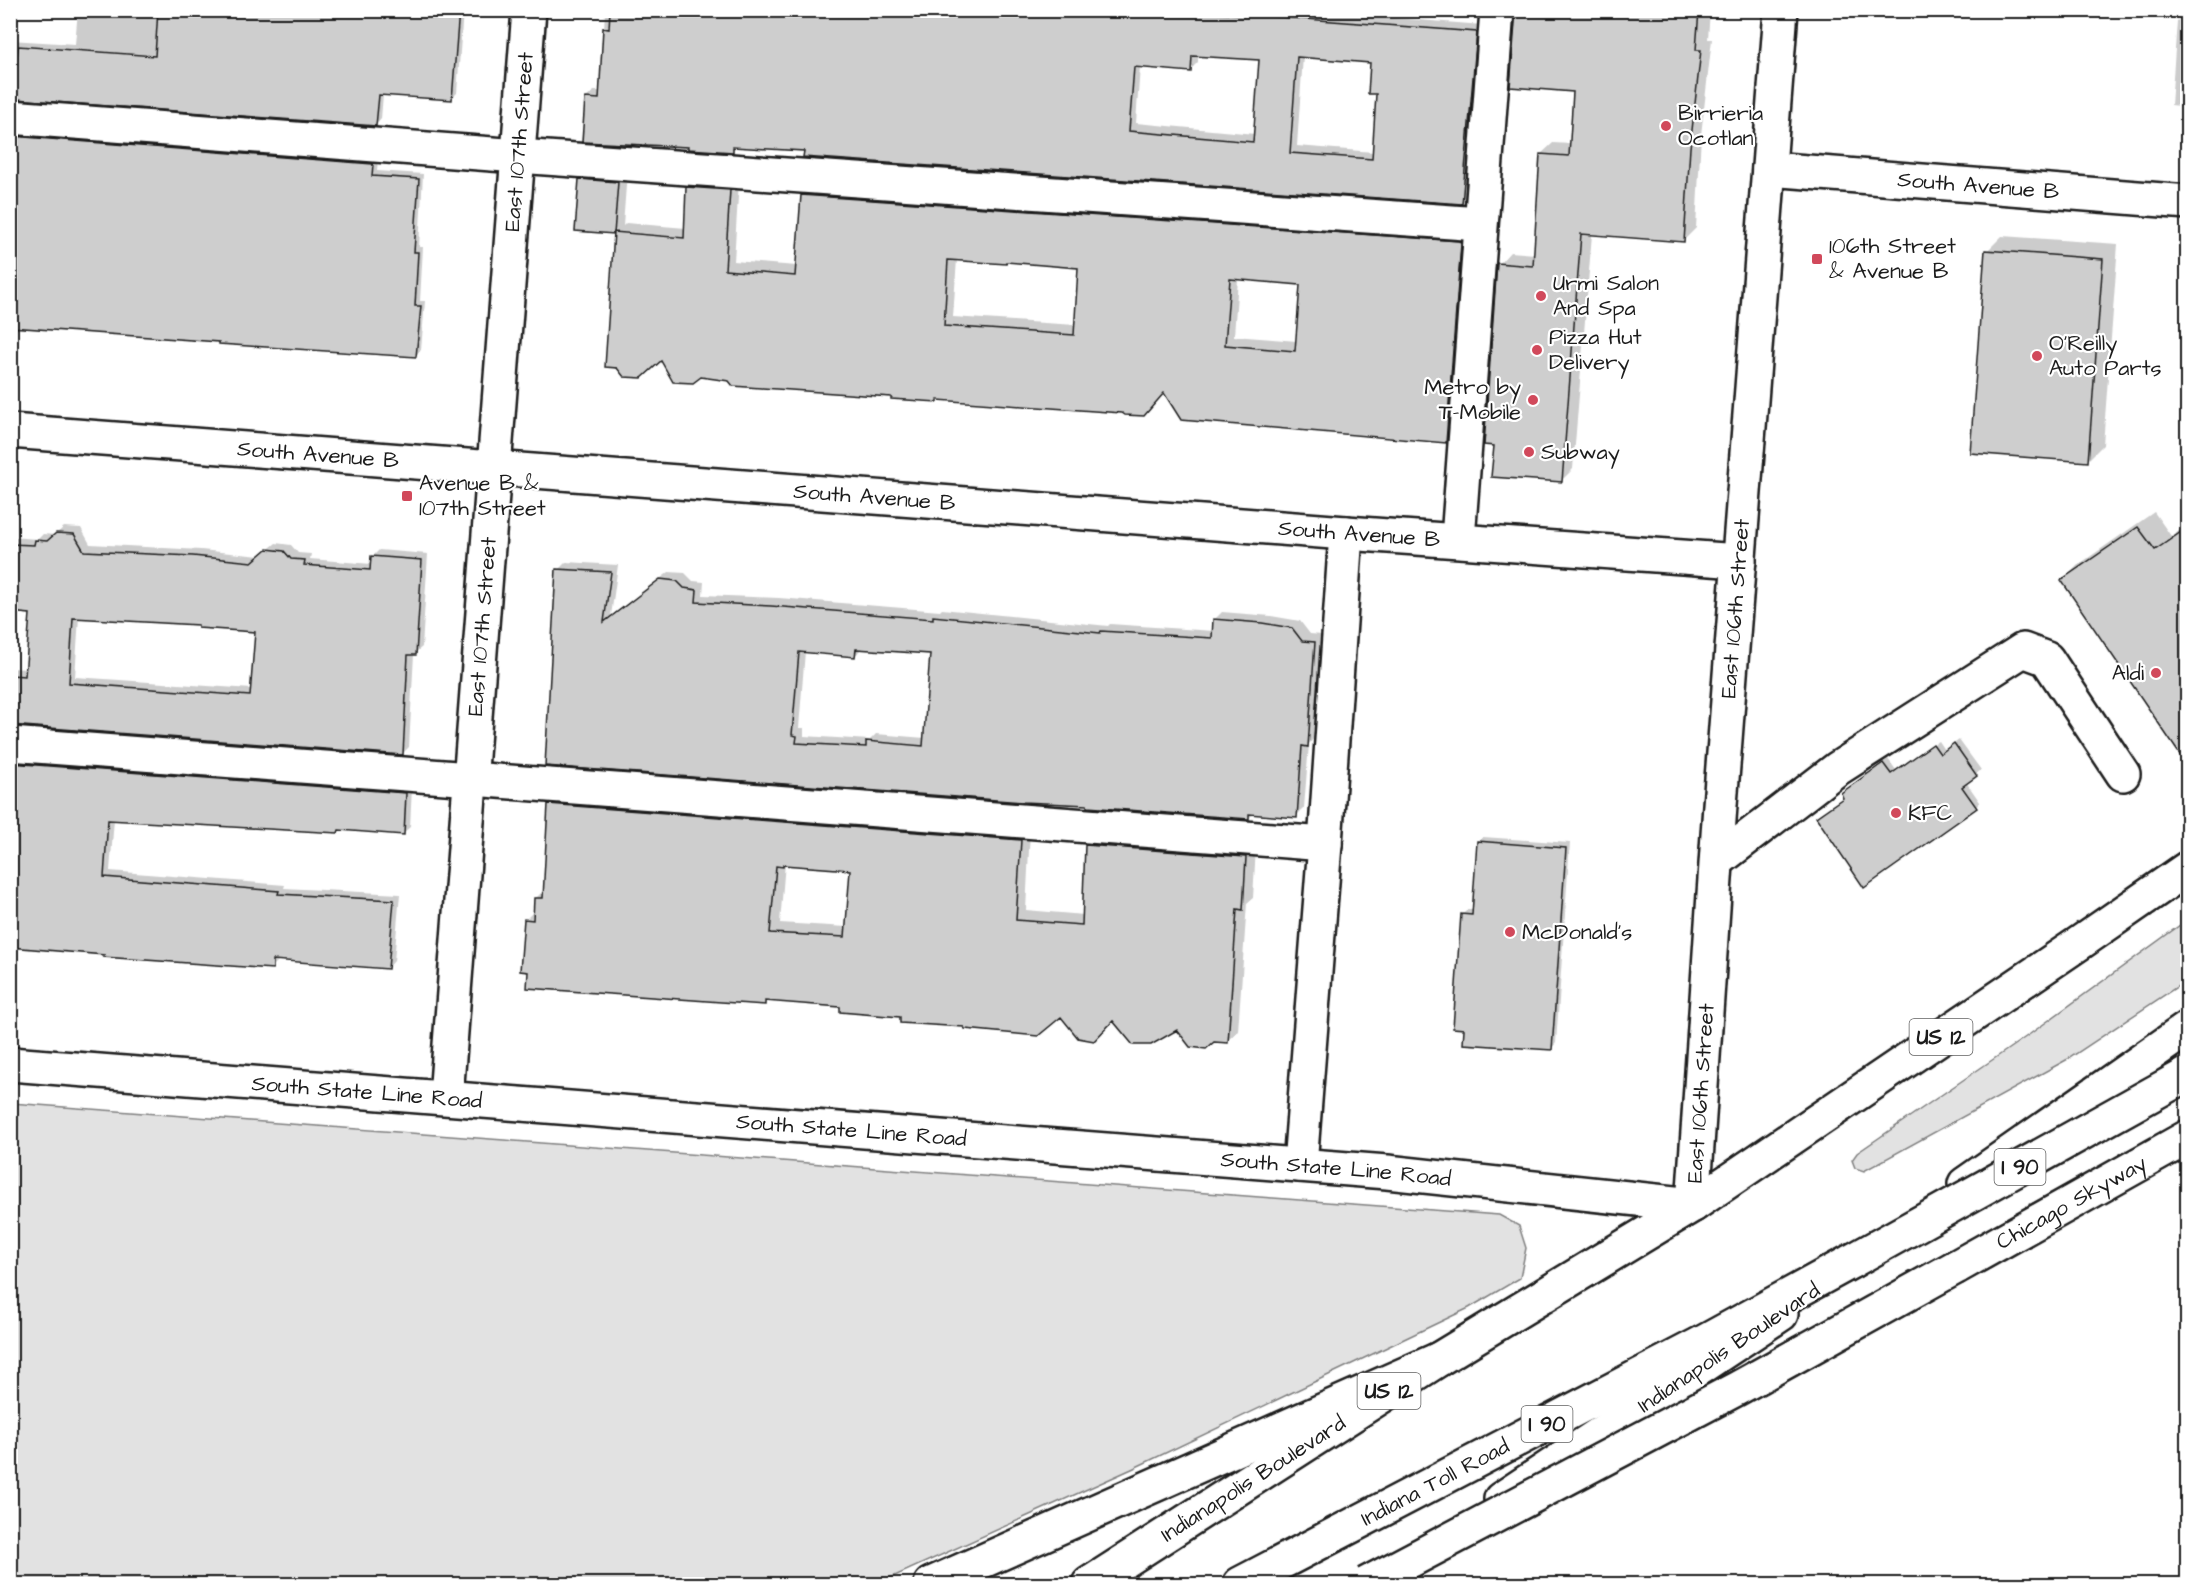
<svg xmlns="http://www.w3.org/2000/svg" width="2198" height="1595" font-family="'Architects Daughter',sans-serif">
	<rect width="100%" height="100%" fill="#fff"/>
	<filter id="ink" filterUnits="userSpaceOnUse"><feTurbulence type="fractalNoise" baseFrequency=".0167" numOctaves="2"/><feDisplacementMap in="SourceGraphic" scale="12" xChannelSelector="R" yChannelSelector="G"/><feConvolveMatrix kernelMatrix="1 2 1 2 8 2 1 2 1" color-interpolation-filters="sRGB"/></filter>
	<g filter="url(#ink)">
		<!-- green -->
		<g fill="#e2e2e2" stroke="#7f7f7f" stroke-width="1.5">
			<path d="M2187,920V980L2068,1059L1864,1171L1855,1168L1852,1160L1857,1153L2030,1034Z"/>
			<path d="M11,1103L1499,1215L1519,1226L1526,1248L1520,1278L1469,1308L1134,1468L877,1584H11Z"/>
		</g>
		<!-- shadow -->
		<g fill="#0003" fill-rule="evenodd">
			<path d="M78,10H463L457,93L452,98L383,94L381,119L376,125L10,97V40L75,44Z"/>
			<path d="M605,10H1290L1483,25L1469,195L1462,202L805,150L737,146L732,151L586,98L594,91H601ZM1198,55L1260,59L1255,134L1136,123L1140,66L1190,70L1198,62ZM1303,56L1372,62L1378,93L1374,152L1297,146Z"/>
			<path d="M1516,10H1710L1708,39H1712L1701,135L1696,228L1684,240L1592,234L1573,469L1561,481L1495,445L1499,264L1510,252L1535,254L1541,154L1553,143L1571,144L1575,91Z"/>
			<path d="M2182,17H2188V107L2171,105L2177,21Z"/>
			<path d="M10,130L378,159L377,171L423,174L419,247H423L420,301H425L421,350L416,355L21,326L17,330L10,329Z"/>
			<path d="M591,170L627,172L623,226L626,223L686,228L688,187L698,178L739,181L734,261L797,266L802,195L812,186L1469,232L1455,432L1446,442L1165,392L1144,415L1123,411L940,398L938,400L730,379L661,359L618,366L607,365L616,230L613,233L580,180ZM957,259L1005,263L1008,260L1080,266L1076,325L953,317ZM1238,279L1301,284L1297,341L1234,336Z"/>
			<path d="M2002,236L2118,244L2103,445L2088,460L1987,251Z"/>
			<path d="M2154,512L2171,536L2188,525V762L2062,581L2078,565Z"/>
			<path d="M64,527L81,528L90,544L201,550L260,556L276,543L291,545L298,553L311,554L310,559L372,564V557L379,550L428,554L422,647L414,654L409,747L402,754L10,724V668L27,669L31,612L10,611V537L38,539L43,534L55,535ZM79,617L200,624L256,630L252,689L75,677Z"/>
			<path d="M566,562L618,565L611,616L669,572L685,573L693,581L704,582L703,595L779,598L940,611L942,609L1108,626L1110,624L1214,631V620L1222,612L1271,616L1300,621L1310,634L1322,635L1315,737L1309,744L1304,808L1296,816L1254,813L1249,818L1089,803L546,764L558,570ZM862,648L932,653L925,738L876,734L870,740L804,736V728H799L805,651L855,656Z"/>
			<path d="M1959,740L1981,770L1966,782L1980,802L1976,807L1844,797L1847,789L1888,759L1896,770L1939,741L1945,750Z"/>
			<path d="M10,755L412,787L410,827L403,833L341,828L338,832L114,819L110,871L285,885L284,888L400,894L394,961L388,968L279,960L272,967L10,947Z"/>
			<path d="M560,794L1030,830L1026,910L1084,915L1087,845L1097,835L1256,847L1253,898L1247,903L1238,1031L1227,1041L1177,1028L1114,1019L1062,1015L964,1026L842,1006L768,1000L764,1004L526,919L535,910L536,898L545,889L549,804ZM785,863L851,869L847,927L780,923Z"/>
			<path d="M1483,837L1570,843L1556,1043L1552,1048L1462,915L1467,910H1474L1478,842Z"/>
		</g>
		<!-- building -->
		<g fill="#cecece" stroke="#1c1c1c" stroke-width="1.5" fill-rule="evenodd">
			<path d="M158,10H459L452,100L379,95L376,126L14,99L18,46L155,56Z"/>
			<path d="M610,10H1188L1477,32L1462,204L803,157L804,151L733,147V152L688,149V147L582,142L585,98L599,99L603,28L609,29ZM1192,56L1259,60L1253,142L1129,131L1134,67L1191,72ZM1297,57L1370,63L1368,94H1376L1372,159L1290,153Z"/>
			<path d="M1516,10H1699L1696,50H1701L1690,148L1684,242L1581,234L1562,482L1491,477L1494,446L1484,445L1497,263L1533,266L1540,154L1569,156L1573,92L1510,87Z"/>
			<path d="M11,136L373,164L372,176L419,179L414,252H418L415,306H421L416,357L219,344V342L10,327Z"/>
			<path d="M579,179L618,182L614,234L575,231Z"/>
			<path d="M686,187L730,190L725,270L795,276L801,195L1459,241L1461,244L1446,443L1181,420L1164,393L1144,416L1125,415L1122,413L938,400V402L891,399V397L733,386L729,381L701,377L693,383L673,382L661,361L642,378L624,377L617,368L605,367L614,232L684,238ZM948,260L1006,264V262L1078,268L1074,335L944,326ZM1230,279L1300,285L1295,351L1225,345Z"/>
			<path d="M1985,250L2103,259L2088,462L1970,453Z"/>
			<path d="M2138,527L2155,550L2187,528V765L2061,580Z"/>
			<path d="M56,533L74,534L84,551L193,556L252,562L267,549L284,551L291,559L305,560L304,565L370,570L371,556L422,560L416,655H408L403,755L10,725V675L25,676L30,614L10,612V544L34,545L35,540L47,541ZM73,618L198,625V628L255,632L250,696L69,683Z"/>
			<path d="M556,569L611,572L604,622L660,579L677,581L684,588L697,590L696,602L771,606L933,619V616L1100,633L1101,631L1212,638L1213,619L1262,623L1292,628L1302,641L1315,642L1308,747L1302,746L1297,818L1249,814V819L1087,807V805L1023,802L545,766ZM856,649L930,654L923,746L866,741V747L796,743L797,736L792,735L799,652L855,657Z"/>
			<path d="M1954,743L1977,776L1962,787L1977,808L1864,888L1816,817L1843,798L1841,793L1883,763L1891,774L1933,744L1940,754Z"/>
			<path d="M10,763L406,793L404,835L339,830L338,833L108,820L104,877L279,891L278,894L394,900L388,969L273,960V969L103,957L104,955L10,947Z"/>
			<path d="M548,804L1021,840L1016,920L1082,925L1085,845L1246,857L1243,910L1237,909L1228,1043L1214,1042L1206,1049L1190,1047L1177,1030L1151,1045H1133L1113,1021L1094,1041L1078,1038L1061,1017L1038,1036L965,1029L964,1027L900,1023V1017L840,1012V1007L765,1001V1005L721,1002L527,988L528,972L520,971L524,919L533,920L534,898H543ZM783,865L850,870L845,937L770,933L776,866L783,867Z"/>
			<path d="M1477,841L1566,848L1552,1050L1463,1044L1464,1029L1453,1028L1461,914L1472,915Z"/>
		</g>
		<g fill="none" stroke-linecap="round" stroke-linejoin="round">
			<defs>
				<g id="minor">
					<path d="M10,117L518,156L1480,224"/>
					<path id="s1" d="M10,431L1346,533L1739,561"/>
					<path d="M1458,539L1497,10"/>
					<path d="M10,744L1325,844"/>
					<path d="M1717,861L1837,769L2023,650L2047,659L2123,774"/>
					<path id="s2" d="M10,1064L1387,1172L1693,1205"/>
					<path id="s3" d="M446,1097L529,10"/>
					<path d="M1300,1165L1325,844L1346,533"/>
				</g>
				<g id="major">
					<path id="s4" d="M1769,169L2188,202"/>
					<path d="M1965,1184L2188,1028"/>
					<path id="s5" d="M1693,1205L1720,805L1781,10"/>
					<path d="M1501,1499L1781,1314"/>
					<path id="s6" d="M1089,1584L1439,1359L1693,1205L2081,942L2188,868"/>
				</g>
				<g id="highway">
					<path id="s7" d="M1956,1267L2188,1137"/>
					<path d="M931,1584L1439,1359"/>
					<path id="s8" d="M1240,1584L1704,1342L1852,1261"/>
				</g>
			</defs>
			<!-- minor casing -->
			<use href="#minor" stroke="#1c1c1c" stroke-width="38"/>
			<!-- major casing -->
			<use href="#major" stroke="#1c1c1c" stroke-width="38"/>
			<!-- highway casing -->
			<use href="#highway" stroke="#1c1c1c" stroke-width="38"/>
			<!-- minor -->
			<use href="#minor" stroke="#fff" stroke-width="33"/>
			<!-- major -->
			<use href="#major" stroke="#fff" stroke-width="33"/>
			<!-- highway -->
			<use href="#highway" stroke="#fff" stroke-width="33"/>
			<defs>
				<g id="highway-bridge">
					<path d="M1852,1261L2188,1074"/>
					<path d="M1366,1584L1738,1388L1956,1267"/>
				</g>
			</defs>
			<!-- highway-bridge casing -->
			<use href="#highway-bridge" stroke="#1c1c1c" stroke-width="38" stroke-linecap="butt"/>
			<!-- highway-bridge -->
			<use href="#highway-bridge" stroke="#fff" stroke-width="33"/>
		</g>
	</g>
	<!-- markers -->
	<g fill="#d1495b" stroke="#fff" stroke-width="2">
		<circle cx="1666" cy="126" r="6"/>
		<rect x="1811" y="253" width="12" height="12" rx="3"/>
		<circle cx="1541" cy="296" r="6"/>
		<circle cx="1537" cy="350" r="6"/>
		<circle cx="2037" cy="356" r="6"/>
		<circle cx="1533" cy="400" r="6"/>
		<circle cx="1529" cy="452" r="6"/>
		<rect x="401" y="490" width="12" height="12" rx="3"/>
		<circle cx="2156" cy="673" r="6"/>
		<circle cx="1896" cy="813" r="6"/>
		<circle cx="1510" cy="932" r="6"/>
	</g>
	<g text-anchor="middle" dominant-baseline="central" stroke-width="4.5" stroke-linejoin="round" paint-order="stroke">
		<!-- shield labels -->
		<g fill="#fff" stroke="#606060" stroke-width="1.5">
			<rect x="1909.5" y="1019" width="63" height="36" rx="4.5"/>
			<rect x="1994.5" y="1149" width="51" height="36" rx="4.5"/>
			<rect x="1357.5" y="1373" width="63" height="36" rx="4.5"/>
			<rect x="1521.5" y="1406" width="51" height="36" rx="4.5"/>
		</g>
		<g font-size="21" font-weight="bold" fill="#1c1c1c">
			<text x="1941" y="1037">US 12</text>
			<text x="2020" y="1167">I 90</text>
			<text x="1389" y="1391">US 12</text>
			<text x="1547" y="1424">I 90</text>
		</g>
		<!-- poi labels -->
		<g font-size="22" fill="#1c1c1c" stroke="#fff" text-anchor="start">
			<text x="1678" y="113">Birrieria<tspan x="1678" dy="25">Ocotlan</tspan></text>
			<text x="1829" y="246">106th Street<tspan x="1829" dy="25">&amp; Avenue B</tspan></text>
			<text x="1553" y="283">Urmi Salon<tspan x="1553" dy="25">And Spa</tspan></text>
			<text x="1549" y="337">Pizza Hut<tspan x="1549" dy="25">Delivery</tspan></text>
			<text x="2049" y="343">O'Reilly<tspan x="2049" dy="25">Auto Parts</tspan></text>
			<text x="1521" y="387" text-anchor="end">Metro by<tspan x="1521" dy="25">T-Mobile</tspan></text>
			<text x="1541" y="452">Subway</text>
			<text x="419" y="483">Avenue B &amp;<tspan x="419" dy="25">107th Street</tspan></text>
			<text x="2144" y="673" text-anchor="end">Aldi</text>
			<text x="1908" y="813">KFC</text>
			<text x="1522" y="932">McDonald's</text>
		</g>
		<!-- street labels -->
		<g font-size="22" fill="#1c1c1c" stroke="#fff">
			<text stroke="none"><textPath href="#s3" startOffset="958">East 107th Street</textPath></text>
			<text stroke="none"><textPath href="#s4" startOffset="210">South Avenue B</textPath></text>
			<text stroke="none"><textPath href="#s1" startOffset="309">South Avenue B</textPath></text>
			<text stroke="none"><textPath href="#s1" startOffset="867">South Avenue B</textPath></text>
			<text stroke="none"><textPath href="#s1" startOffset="1353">South Avenue B</textPath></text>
			<text stroke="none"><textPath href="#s5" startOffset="598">East 106th Street</textPath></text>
			<text stroke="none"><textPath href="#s3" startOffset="472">East 107th Street</textPath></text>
			<text stroke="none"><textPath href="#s2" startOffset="358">South State Line Road</textPath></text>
			<text stroke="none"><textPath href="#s5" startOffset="112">East 106th Street</textPath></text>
			<text stroke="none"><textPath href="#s2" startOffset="844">South State Line Road</textPath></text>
			<text stroke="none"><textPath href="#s2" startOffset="1330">South State Line Road</textPath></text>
			<text stroke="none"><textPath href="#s7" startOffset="132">Chicago Skyway</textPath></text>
			<text transform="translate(1729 1348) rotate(-34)">Indianapolis Boulevard</text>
			<text stroke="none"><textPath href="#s6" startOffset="195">Indianapolis Boulevard</textPath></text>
			<text stroke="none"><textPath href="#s8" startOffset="220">Indiana Toll Road</textPath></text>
		</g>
	</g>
	<!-- margin -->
	<rect width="2198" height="1595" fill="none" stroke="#fff" stroke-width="36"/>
	<rect x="18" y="18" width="2162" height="1559" fill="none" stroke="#1c1c1c" stroke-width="2" filter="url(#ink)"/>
</svg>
